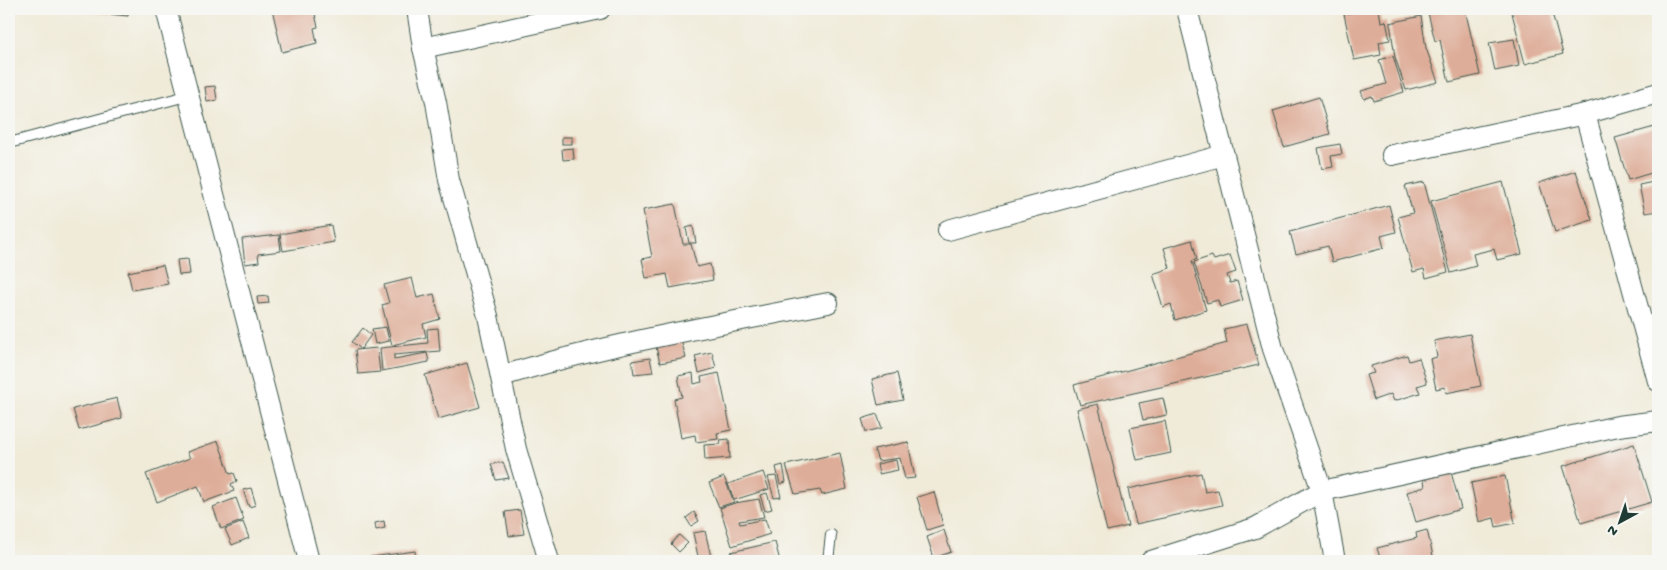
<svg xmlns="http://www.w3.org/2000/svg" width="1667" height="570" font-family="'Gochi Hand',sans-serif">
	<rect width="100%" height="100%" fill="#f6f6f2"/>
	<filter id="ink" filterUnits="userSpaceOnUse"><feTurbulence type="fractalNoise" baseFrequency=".02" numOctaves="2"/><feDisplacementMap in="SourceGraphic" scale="10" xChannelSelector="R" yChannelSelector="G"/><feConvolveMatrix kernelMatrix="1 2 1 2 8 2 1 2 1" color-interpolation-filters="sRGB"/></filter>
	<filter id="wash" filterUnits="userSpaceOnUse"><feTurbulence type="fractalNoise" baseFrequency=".0096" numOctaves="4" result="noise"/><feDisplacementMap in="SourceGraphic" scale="20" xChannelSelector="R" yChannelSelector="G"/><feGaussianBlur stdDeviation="1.12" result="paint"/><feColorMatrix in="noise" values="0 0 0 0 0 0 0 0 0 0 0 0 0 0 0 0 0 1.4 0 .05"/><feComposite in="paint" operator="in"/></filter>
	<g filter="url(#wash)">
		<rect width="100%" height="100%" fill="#f0ebd9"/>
		<g id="blocks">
			<!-- building -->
			<g fill="#dead99">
				<path d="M78,9H129L128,16L78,11Z"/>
				<path d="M272,9H320L321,13L315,14L318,27L314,28L317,43L282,52Z"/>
				<path d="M1369,9H1379L1381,22L1386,21L1390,40L1379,42L1381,55L1354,60L1344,14Z"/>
				<path d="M1427,9H1465L1480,75L1449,82L1440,40L1435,41Z"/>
				<path d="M1511,9H1551L1563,54L1525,64Z"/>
				<path d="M1421,16L1426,48L1438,82L1406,90L1395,57L1390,23Z"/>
				<path d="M1514,39L1519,66L1495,71L1489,43Z"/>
				<path d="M1393,56L1404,92L1374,101L1372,96L1364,99L1361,91L1386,84L1379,60Z"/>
				<path d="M215,86L217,100L207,102L205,87Z"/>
				<path d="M1319,97L1330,134L1284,147L1273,111Z"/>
				<path d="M1658,126V171L1628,180L1615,138Z"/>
				<rect x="562" y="137" width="10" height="7"/>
				<path d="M1340,144L1342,154L1331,156L1333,167L1322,169L1318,148Z"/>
				<path d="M573,148L574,159L563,160L562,149Z"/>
				<path d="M1576,171L1592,220L1555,232L1539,183Z"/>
				<path d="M1658,181V211L1645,213L1639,185Z"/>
				<path d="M1424,182L1448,272L1426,278L1424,269L1413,272L1398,217L1413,213L1405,186Z"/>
				<path d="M1503,182L1522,254L1497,260L1494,249L1473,254L1476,266L1451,273L1431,201Z"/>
				<path d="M675,204L683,244H691L697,267L710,264L713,280L670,288L667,274L646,278L642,259L652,257L643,210Z"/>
				<path d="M1389,205L1396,232L1381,236L1384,248L1332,262L1328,246L1296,254L1290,232Z"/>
				<path d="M331,225L334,242L283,251L280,234Z"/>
				<path d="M693,226L696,243H689L686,228Z"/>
				<path d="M279,235L281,251L258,254L259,262L245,264L242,239Z"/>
				<path d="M1192,240L1197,259L1192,261L1206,310L1175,320L1171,304L1163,307L1153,274L1170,268L1164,248Z"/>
				<path d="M1230,255L1236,272L1227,275L1230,283L1237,281L1243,300L1220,307L1218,300L1207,303L1194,262L1212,256L1214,260Z"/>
				<path d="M188,259L190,274L179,275L177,260Z"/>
				<path d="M163,265L168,284L132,290L128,272Z"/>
				<path d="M412,278L417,298L434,294L440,319L423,324L426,337L392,345L382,305L389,303L384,285Z"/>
				<path d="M268,296L269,303L258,304L257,297Z"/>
				<path d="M1247,324L1259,365L1080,405L1074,385L1227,343L1224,329Z"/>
				<path d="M386,327L389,341L375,344L372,329Z"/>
				<path d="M363,328L371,335L361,349L352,342Z"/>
				<path d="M438,328L440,351L394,355V359L427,353L429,362L382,371L380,348L428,343L427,329Z"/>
				<path d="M1470,334L1481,386L1446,393L1445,387L1436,389L1430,359L1437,357L1434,341Z"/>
				<path d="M681,340L686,358L660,363L655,343Z"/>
				<path d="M377,348L380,372L358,374L355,350Z"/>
				<path d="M712,352L716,368L699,373L695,356Z"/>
				<path d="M1407,355L1409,361L1419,358L1427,383L1417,386L1420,393L1394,401L1391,394L1374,400L1366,375L1374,373L1371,366Z"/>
				<path d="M650,358L653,372L634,374L632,361Z"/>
				<path d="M467,363L480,407L438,419L425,375Z"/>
				<path d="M693,373L694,384L702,382L701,377L719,373L731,430L717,433L718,439L696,442L695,435L681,438L674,399L682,397L678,376Z"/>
				<path d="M897,373L903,400L878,405L872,379Z"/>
				<path d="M117,398L122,418L79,430L73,409Z"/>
				<path d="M1163,398L1167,415L1143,420L1139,403Z"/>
				<path d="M1098,404L1128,526L1107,531L1077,409Z"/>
				<path d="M877,414L882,428L866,432L862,419Z"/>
				<path d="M1165,421L1171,453L1137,460L1130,428Z"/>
				<path d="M729,439L730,458L705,460L704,445L721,444L720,440Z"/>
				<path d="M218,441L230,474L234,473L237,481L231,484L234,491L204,502L198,486L157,502L146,474L190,458L187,452Z"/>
				<path d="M908,442L915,478L905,479L900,458L878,461L874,449Z"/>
				<path d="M1634,444L1652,502L1581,523L1563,466Z"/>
				<path d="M840,453L847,489L822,495L820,490L795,494L786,465Z"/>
				<path d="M896,460L898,470L879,474L877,464Z"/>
				<path d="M503,462L509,478L496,480L491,464Z"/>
				<path d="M783,465L786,482L780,484L776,467Z"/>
				<path d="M763,472L769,489L734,500L728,484Z"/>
				<path d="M1451,472L1461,509L1416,522L1407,492L1425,487L1424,480Z"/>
				<path d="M1201,473L1205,492L1218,490L1222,505L1136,524L1128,489Z"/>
				<path d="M776,476L781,497L774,498L768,477Z"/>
				<path d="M1505,476L1515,523L1496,527L1494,518L1479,522L1471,483Z"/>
				<path d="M724,477L734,502L719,507L709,483Z"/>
				<path d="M251,488L256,505L249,507L243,490Z"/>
				<path d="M934,492L943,525L927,530L917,497Z"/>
				<path d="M767,493L772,509L765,511L760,495Z"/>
				<path d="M236,498L244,520L221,529L213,507Z"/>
				<path d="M759,499L764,517L739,521L740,524L765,519L770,534L732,546L720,508L735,503Z"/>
				<path d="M520,510L524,534L509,536L505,512Z"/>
				<path d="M694,512L699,521L691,526L686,518Z"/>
				<path d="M384,521L385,528L376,530L375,523Z"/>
				<path d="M243,522L249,538L232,545L225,529Z"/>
				<path d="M944,530L951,552L934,558L927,537Z"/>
				<path d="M1427,530L1433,556L1410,561H1381L1377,548L1417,538L1416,533Z"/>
				<path d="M705,531L712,561H699L693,533Z"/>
				<path d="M679,535L688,543L679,552L671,544Z"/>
				<path d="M775,542L780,561H734L731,552Z"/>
				<path d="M415,551L416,561H357V559Z"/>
			</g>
		</g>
	</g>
	<g filter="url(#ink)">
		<use href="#blocks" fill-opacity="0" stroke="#3e574d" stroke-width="1"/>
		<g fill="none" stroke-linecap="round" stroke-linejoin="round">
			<defs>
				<g id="service">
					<path d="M9,143L190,95"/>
					<path d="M828,561L831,535"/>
				</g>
				<g id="minor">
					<path d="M166,9L309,561"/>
					<path d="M417,9L423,48L436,102L449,180L488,316L516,449L549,561"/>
					<path d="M1187,9L1273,349L1322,491L1335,561"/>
					<path d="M423,48L600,9"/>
					<path d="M1658,93L1585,114L1658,381"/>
					<path d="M1392,155L1585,114"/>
					<path d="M948,230L1224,155"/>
					<path d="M502,376C608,343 719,325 828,303"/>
					<path d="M1151,561L1255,528L1322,491L1618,426L1658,421"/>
				</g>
			</defs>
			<!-- service casing -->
			<use href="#service" stroke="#3e574d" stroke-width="12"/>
			<!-- minor casing -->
			<use href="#minor" stroke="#3e574d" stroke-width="22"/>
			<!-- service -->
			<use href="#service" stroke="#fff" stroke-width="10"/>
			<!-- minor -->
			<use href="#minor" stroke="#fff" stroke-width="20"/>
		</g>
	</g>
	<!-- margin -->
	<rect width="1667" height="570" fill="none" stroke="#f6f6f2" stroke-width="30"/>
	<!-- north arrow -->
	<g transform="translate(1620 522) rotate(220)" stroke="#f6f6f2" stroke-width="4" paint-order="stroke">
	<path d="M0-4L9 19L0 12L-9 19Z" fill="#1f3d34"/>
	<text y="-8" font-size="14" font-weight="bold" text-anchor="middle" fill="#1f3d34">N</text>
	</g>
</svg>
